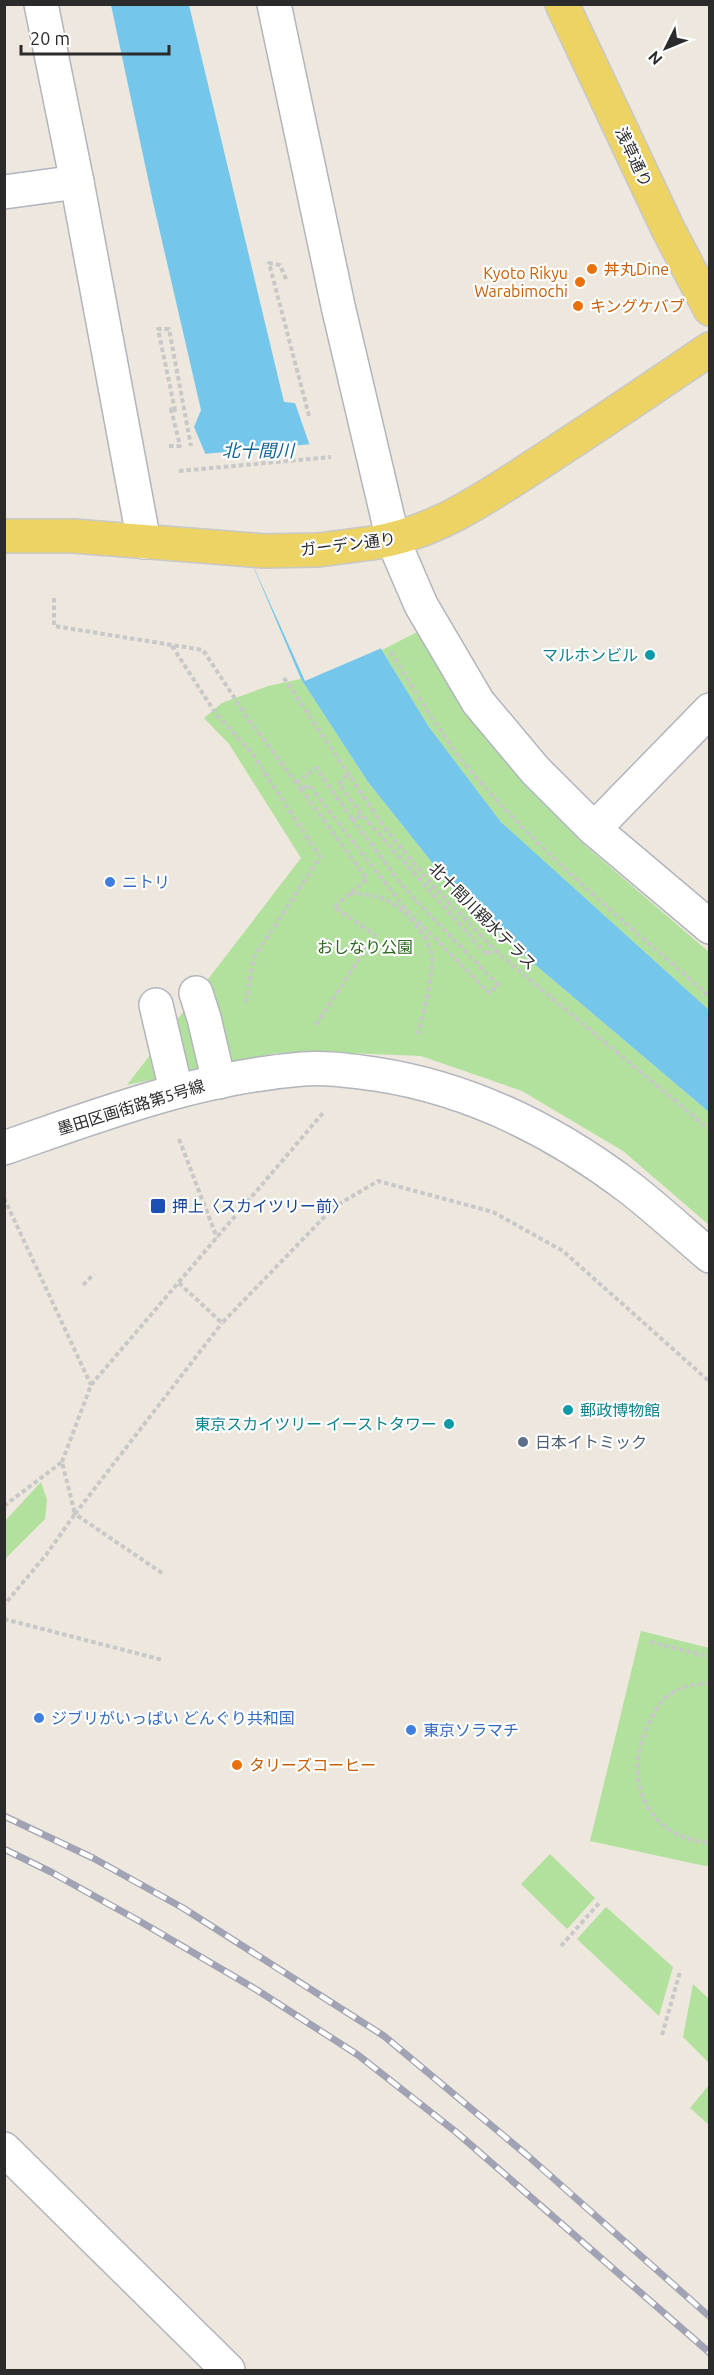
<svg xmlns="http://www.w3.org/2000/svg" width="714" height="2375" font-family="Ubuntu,'Noto Sans JP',sans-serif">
	<rect width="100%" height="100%" fill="#ede7de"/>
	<!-- green -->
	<g fill="#b1e19d">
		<path d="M421,630L443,670L507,764L581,842L709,952V1010L501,822L429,727L382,650Z"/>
		<path d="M301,679L368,782L442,875L507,941L709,1112V1225L623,1151L522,1091L421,1056L324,1052L277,1053L127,1085L301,858L229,744L204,718L222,703L268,686Z"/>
		<path d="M41,1482L47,1500L45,1519L5,1559V1521Z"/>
		<path d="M641,1631L709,1648V1865L705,1866L590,1841Z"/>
		<path d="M550,1854L595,1898L567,1929L521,1884Z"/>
		<path d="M606,1907L673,1967L659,2016L577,1939Z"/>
		<path d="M693,1984L709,1999V2063L683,2037Z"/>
		<path d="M709,2085V2125L690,2108Z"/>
	</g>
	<!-- water -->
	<path fill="#75c6eb" d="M111,5H189L284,402L295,403L380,647L429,727L501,822L709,1010V1112L507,941L442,875L368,782L301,679L194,427L201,410L153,202Z"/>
	<!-- pier -->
	<path fill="#ede7de" d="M313,444L384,647L305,681L203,454Z"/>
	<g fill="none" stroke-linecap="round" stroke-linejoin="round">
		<defs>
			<g id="minor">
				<path d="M41,4L77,182L144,542"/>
				<path d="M274,4L338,306L393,540L421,605L478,702L535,770L594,829L710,927"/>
				<path d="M4,192L77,182"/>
				<path d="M594,829L710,710"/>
				<path d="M196,993L204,1018L219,1082"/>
				<path d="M156,1005L176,1090"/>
				<path d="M4,1148C102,1114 199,1077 303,1069C326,1067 352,1071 375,1074C468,1088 555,1131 630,1188C657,1209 683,1233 710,1256"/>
				<path d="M4,2149L228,2370"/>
			</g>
			<g id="major">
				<path d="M562,4L668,229L710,309"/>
				<path d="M4,536H73L215,547"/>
				<path d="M372,543C439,533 494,492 550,456C604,421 657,385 710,349"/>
			</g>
		</defs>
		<!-- minor casing -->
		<use href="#minor" stroke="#b2b4be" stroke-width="36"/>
		<!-- major casing -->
		<use href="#major" stroke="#c8c8c8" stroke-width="36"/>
		<!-- path -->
		<g stroke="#c8c8c8" stroke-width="4" stroke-dasharray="4.5 3" stroke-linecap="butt">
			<path d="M286,279L280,265L269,263L309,416"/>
			<path d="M169,446H180L171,409L175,410L158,329H169L191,446"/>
			<path d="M54,598V626L203,650L249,720L301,789L309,785L404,907L489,993L498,985L405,889L353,820L362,815L487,955L494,948"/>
			<path d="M172,646L216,714L252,753L320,857L253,959L246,1003"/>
			<path d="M391,652C412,687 433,722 458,755C530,846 623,920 710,997"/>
			<path d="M284,678L384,827L433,886L499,954L710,1130"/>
			<path d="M347,775L339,784L362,815"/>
			<path d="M296,783L316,768L353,820"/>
			<path d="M301,789L367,879L334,907L375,935L316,1025"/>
			<path d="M350,893C360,894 372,895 382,898C402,905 433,939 432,961C431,986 424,1010 418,1034"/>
			<path d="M179,1139L217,1238"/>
			<path d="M4,1198L91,1385"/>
			<path d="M179,1283L222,1323L334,1207L378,1181L493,1212L563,1251L710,1382"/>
			<path d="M83,1285L94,1274"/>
			<path d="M62,1462L91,1385L323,1113"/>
			<path d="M4,1506L62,1462L75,1514L46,1555L4,1605"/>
			<path d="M162,1573L75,1514L222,1323"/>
			<path d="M650,1642L710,1657"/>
			<path d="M710,1683C695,1684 682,1686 670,1694C658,1702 653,1715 647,1728C622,1781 648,1838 710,1843"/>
			<path d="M561,1946L600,1902"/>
			<path d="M662,2035L680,1972"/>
		</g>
		<!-- minor -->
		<use href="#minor" stroke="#fff" stroke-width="33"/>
		<!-- major -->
		<use href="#major" stroke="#ecd364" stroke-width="33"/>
		<defs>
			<g id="rail">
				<path d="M4,1816L93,1858L183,1908L384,2036L528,2156L710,2317"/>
				<path d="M4,1849L51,1872L141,1922L257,1990L358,2055L456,2132L710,2353"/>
			</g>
		</defs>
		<!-- rail casing -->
		<use href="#rail" stroke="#a1a3b5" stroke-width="7"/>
		<!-- rail -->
		<use href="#rail" stroke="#fff" stroke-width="4.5" stroke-dasharray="14" stroke-linecap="butt"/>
		<defs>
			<path id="major-bridge" d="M215,547L264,551L318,550L372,543"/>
		</defs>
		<!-- major-bridge casing -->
		<use href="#major-bridge" stroke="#c8c8c8" stroke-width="36" stroke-linecap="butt"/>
		<!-- path-bridge -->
		<g stroke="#c8c8c8" stroke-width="4" stroke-dasharray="4.5 3" stroke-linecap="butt">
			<path d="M179,471L331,457"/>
			<path d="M4,1619L163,1660"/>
		</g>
		<!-- major-bridge -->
		<use href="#major-bridge" stroke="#ecd364" stroke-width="33"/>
	</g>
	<!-- markers -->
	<g fill="#e8710a" stroke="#fff" stroke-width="2">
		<circle cx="592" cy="269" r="6"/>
		<circle cx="580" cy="282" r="6"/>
		<circle cx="578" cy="306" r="6"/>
		<circle cx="237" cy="1765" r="6"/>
	</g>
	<g fill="#0f9aa8" stroke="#fff" stroke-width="2">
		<circle cx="650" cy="655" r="6"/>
		<circle cx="568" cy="1410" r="6"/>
		<circle cx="449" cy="1424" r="6"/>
	</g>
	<g fill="#3f7fe0" stroke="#fff" stroke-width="2">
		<circle cx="110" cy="882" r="6"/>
		<circle cx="39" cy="1718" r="6"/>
		<circle cx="411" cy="1730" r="6"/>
	</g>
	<rect fill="#1a4fb4" stroke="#fff" stroke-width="2" x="150" y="1198" width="16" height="16" rx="3"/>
	<circle fill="#5c6f8a" stroke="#fff" stroke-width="2" cx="523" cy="1442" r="6"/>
	<g text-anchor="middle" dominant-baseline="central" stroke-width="4.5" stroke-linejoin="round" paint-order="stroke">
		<!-- street labels -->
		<g font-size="16" fill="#2b2b2b" stroke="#fff">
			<text transform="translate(634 157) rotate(65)">浅草通り</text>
			<text transform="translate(348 544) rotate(-7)">ガーデン通り</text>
			<text transform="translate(483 916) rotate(45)">北十間川親水テラス</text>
			<text transform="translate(131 1107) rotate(-17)">墨田区画街路第5号線</text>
		</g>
		<!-- food labels -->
		<g font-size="16" fill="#c56008" stroke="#fff" text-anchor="start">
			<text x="604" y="269">丼丸Dine</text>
			<text x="568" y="273" text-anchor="end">Kyoto Rikyu<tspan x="568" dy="18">Warabimochi</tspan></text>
			<text x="590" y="306">キングケバブ</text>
			<text x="249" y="1765">タリーズコーヒー</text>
		</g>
		<!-- culture labels -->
		<g font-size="16" fill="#0d838f" stroke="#fff" text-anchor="end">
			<text x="638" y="655">マルホンビル</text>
			<text x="580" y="1410" text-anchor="start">郵政博物館</text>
			<text x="437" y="1424">東京スカイツリー イーストタワー</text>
		</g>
		<!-- shop labels -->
		<g font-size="16" fill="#366cbe" stroke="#fff" text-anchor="start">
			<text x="122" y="882">ニトリ</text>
			<text x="51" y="1718">ジブリがいっぱい どんぐり共和国</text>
			<text x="423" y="1730">東京ソラマチ</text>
		</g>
		<!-- park labels -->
		<g font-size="16" fill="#29671d" stroke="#fff">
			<text x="365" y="947">おしなり公園</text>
		</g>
		<!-- transit labels -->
		<g font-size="16" fill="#164399" stroke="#fff" text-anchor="start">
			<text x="172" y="1206">押上〈スカイツリー前〉</text>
		</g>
		<!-- service labels -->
		<g font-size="16" fill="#4e5e75" stroke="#fff" text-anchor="start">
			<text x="535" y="1442">日本イトミック</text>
		</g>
		<!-- water labels -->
		<g font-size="18" font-style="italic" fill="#126499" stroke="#fff">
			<text x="258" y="450">北十間川</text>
		</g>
	</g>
	<!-- border -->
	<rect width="714" height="2375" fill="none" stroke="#2b2b2b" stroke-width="12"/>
	<!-- north arrow -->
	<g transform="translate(666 48) rotate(227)" stroke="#ffffff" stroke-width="4.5" paint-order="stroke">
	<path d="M0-4.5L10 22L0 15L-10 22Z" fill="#2b2b2b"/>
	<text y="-9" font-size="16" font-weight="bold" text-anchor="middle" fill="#2b2b2b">N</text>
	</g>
	<!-- scale -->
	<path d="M21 45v9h148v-9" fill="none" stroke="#2b2b2b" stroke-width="3"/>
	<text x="30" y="45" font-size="18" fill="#2b2b2b" stroke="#ffffff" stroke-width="4.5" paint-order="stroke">20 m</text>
</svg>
